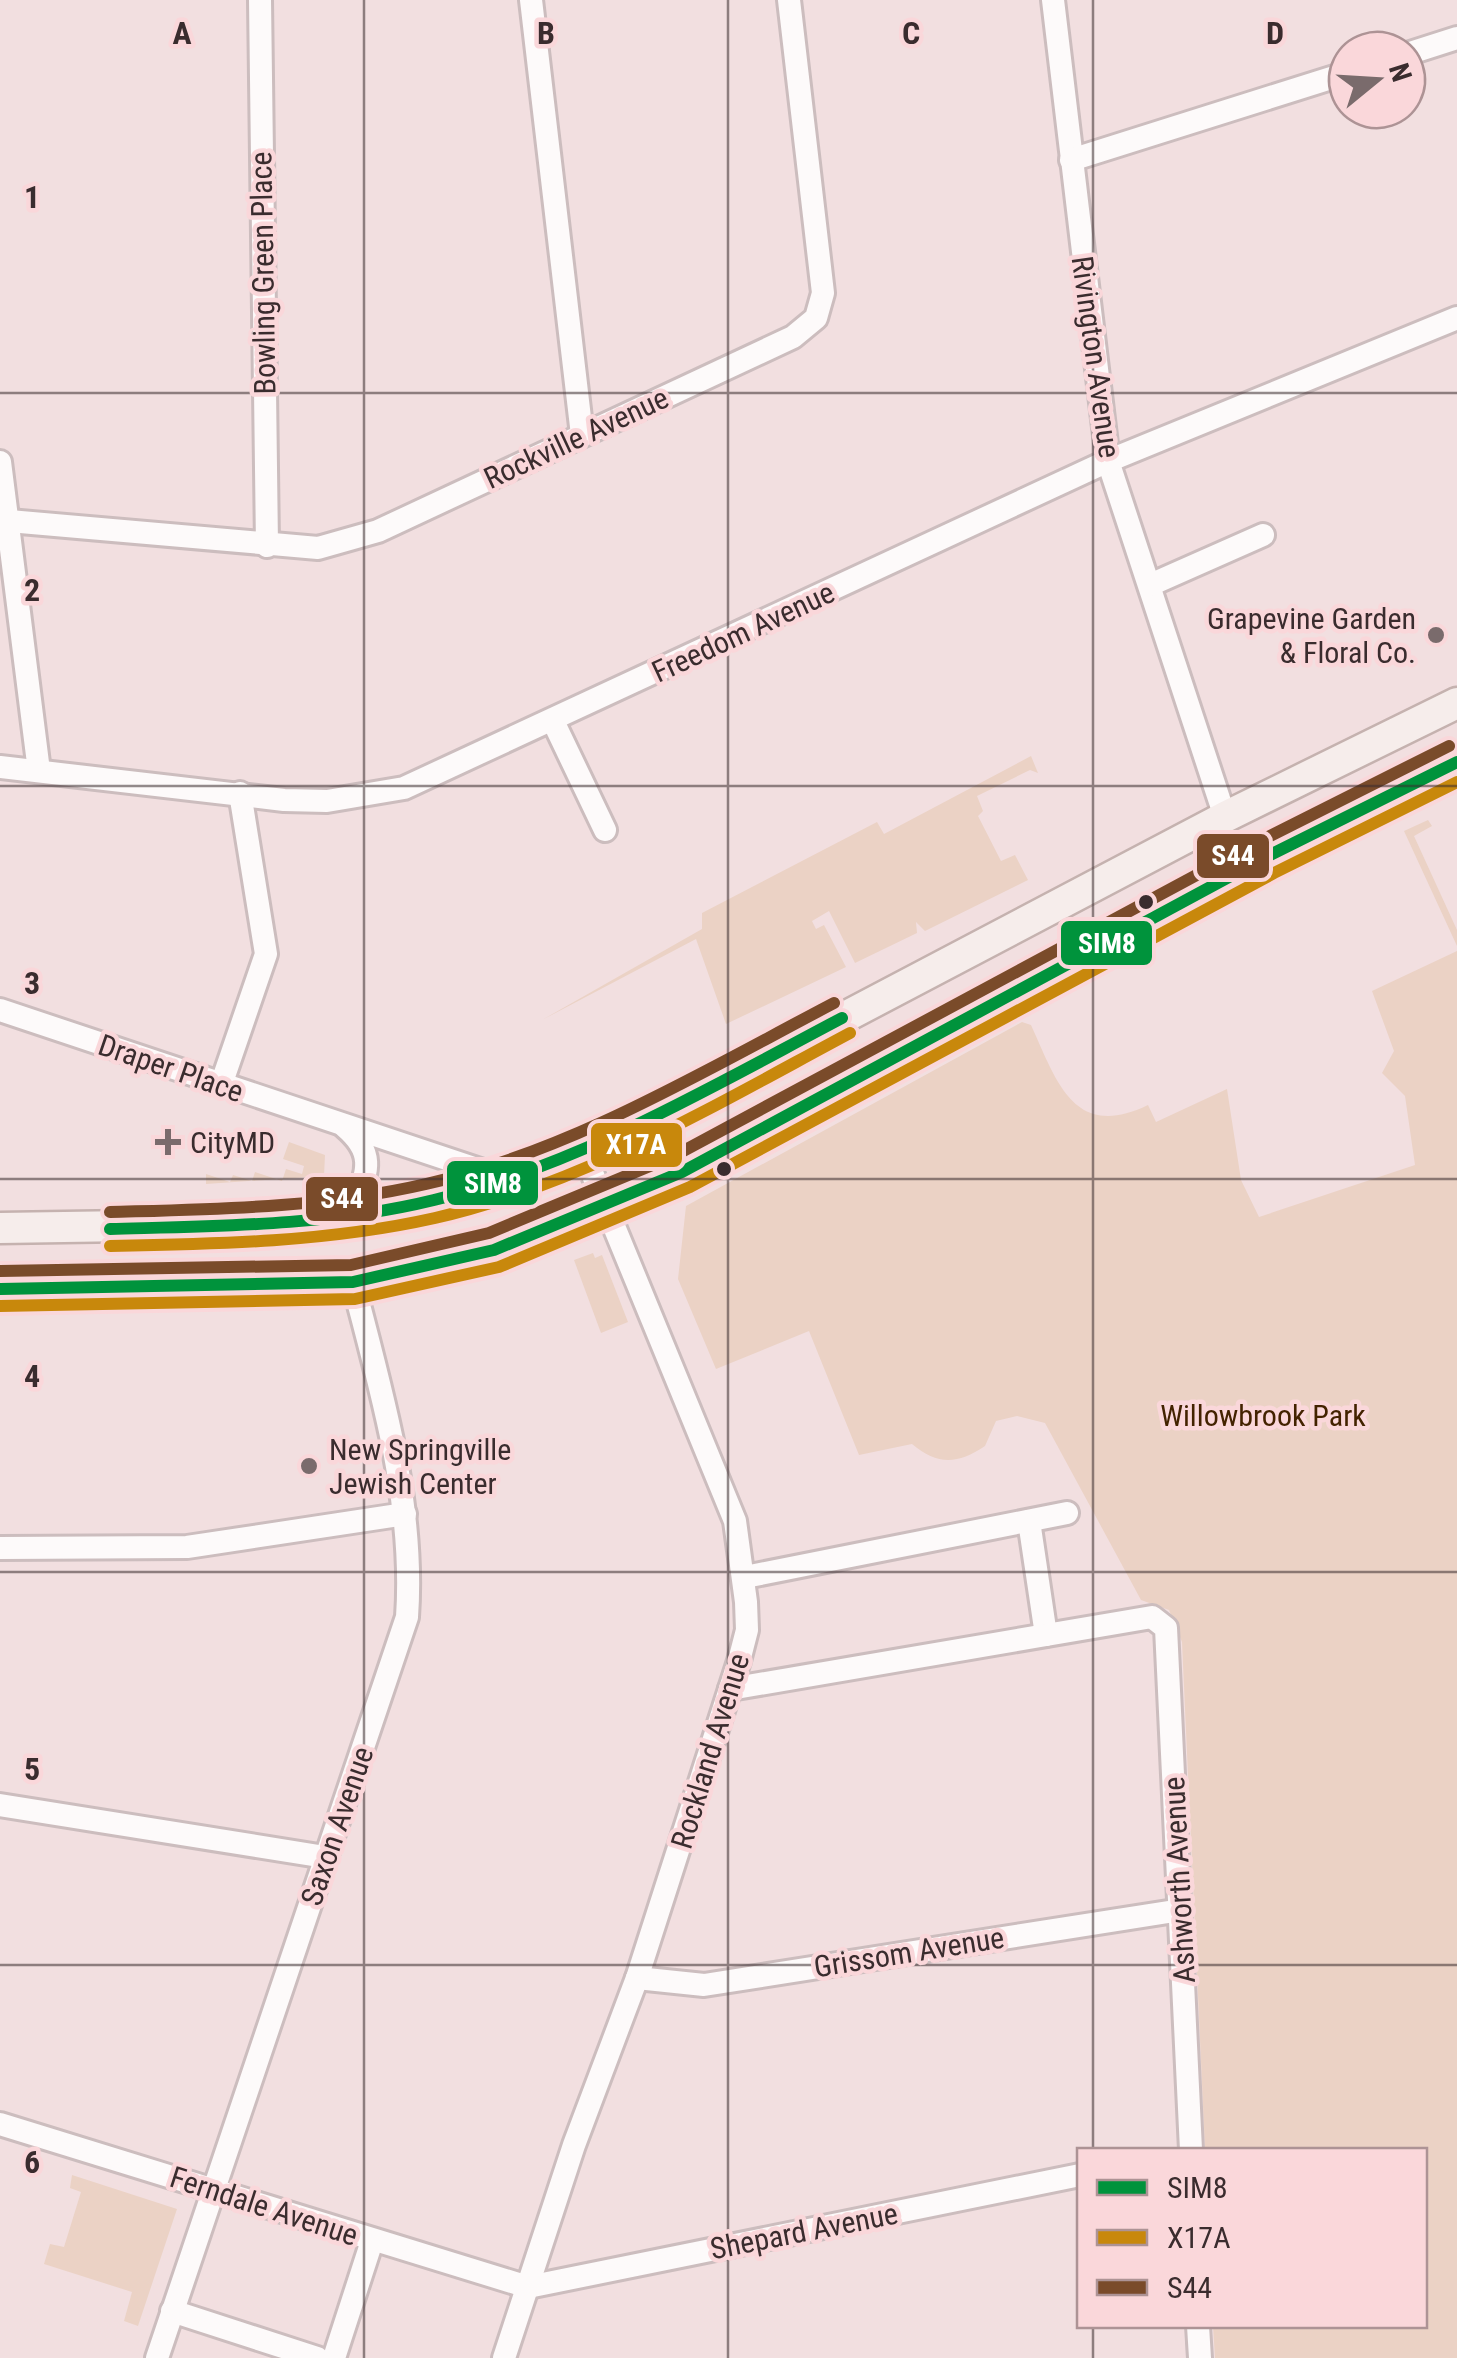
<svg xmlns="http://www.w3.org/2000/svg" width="1457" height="2358" font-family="'Roboto Condensed',sans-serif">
	<rect width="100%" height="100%" fill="#f2dfe0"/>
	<!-- green -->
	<g fill="#ebd2c5">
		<path d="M1031,756L1038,773L1030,770L977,796L983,811L978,816L1001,861L1015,855L1028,880L925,931L916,922L917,933L855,963L829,911L812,921L816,929L824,925L846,967L726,1024L696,939L542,1020L702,929V913L877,822L884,834Z"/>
		<path d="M1428,820L1432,826L1414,836L1457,930V946L1404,831Z"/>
		<path d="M1457,951V2358H1215L1213,2326H1424V2150H1205L1182,1642L1169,1610L1141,1600L1045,1423L1017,1416L996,1421L985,1446C957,1465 937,1465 912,1444L859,1455L809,1331L716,1369L678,1279L686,1206L1022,1022L1031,1025C1057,1082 1074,1141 1148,1105L1156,1122L1227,1089L1241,1180L1259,1217L1415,1165L1405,1096L1382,1073L1394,1051L1372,991Z"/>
		<path d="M289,1142L325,1155L324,1176L206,1184V1174L230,1182L233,1175L252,1181L255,1172L282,1181L286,1169L302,1174L304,1166L283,1159Z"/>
		<path d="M593,1253L595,1258L602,1255L628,1322L601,1333L574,1260Z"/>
		<path d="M72,2175L177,2209L138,2326L124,2321L132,2292L44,2264L50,2244L64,2247L81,2192L70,2188Z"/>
	</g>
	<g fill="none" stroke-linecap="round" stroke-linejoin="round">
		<defs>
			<g id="minor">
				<path d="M260,0L267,546"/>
				<path d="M531,0L582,435"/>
				<path d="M1053,0L1108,461L1225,817"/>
				<path d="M1407,54L1457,38"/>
				<path d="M1071,160L1347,73"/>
				<path d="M0,462L39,771"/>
				<path d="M9,521L318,548L378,531L793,337L816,318L823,293L789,0"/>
				<path d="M1150,585L1263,535"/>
				<path d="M553,721L605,830"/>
				<path d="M0,767L284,800L327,801L404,788L1108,461L1457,318"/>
				<path d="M0,1010L507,1179"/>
				<path d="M221,1085L266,954L240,793"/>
				<path d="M345,1127C380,1157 364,1177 351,1215"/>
				<path d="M1029,1521L1046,1635"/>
				<path d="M0,1548L187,1547L405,1514"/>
				<path d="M745,1577L1067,1513"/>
				<path d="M730,1689L1152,1617L1166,1628L1191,2150"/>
				<path d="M0,1805L325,1857"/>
				<path d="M637,1978L704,1985L1181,1910"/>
				<path d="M0,2124L528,2287L1080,2175"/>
				<path d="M172,2311L317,2358"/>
				<path d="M1198,2326L1200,2358"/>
				<path d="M157,2358L407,1617C415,1503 381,1391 353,1282"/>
				<path d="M334,2358L372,2241"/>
				<path d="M504,2358L574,2145L637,1978L739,1661L747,1630L746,1602L735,1521L581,1146"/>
			</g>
			<g id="major">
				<path d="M0,1228L259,1224L434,1201L507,1179L807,1037L1225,817L1457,703"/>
				<path d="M0,1289L353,1282L494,1250L682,1172L1266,857L1457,762"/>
			</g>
		</defs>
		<!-- minor casing -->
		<use href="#minor" stroke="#ccbdbe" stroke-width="28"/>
		<!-- major casing -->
		<use href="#major" stroke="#c5b2af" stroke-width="35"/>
		<!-- minor -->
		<use href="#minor" stroke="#fdfafa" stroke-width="22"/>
		<!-- major -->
		<use href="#major" stroke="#f6edeb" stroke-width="30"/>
		<defs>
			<g id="bus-1">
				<path d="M110,1229C218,1226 328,1226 434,1200C579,1165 711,1087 842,1018"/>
				<path d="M0,1289L353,1282L494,1250L682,1172L1266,857L1457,762"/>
			</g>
			<g id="bus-2">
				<path d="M110,1246C219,1244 328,1242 435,1218C583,1184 717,1104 850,1033"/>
				<path d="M0,1306L355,1299L499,1267L690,1187L1274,873L1457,782"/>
			</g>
			<g id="bus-3">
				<path d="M110,1212C216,1209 322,1208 426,1184C571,1151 704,1071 834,1003"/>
				<path d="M0,1271L351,1265L489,1233L674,1156L1258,842L1449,746"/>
			</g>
		</defs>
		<!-- bus-1 casing -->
		<use href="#bus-1" stroke="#fad7da" stroke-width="20"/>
		<!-- bus-2 casing -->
		<use href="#bus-2" stroke="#fad7da" stroke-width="20"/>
		<!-- bus-3 casing -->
		<use href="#bus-3" stroke="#fad7da" stroke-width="20"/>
		<!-- bus-1 -->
		<use href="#bus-1" stroke="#00933c" stroke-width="12"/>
		<!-- bus-2 -->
		<use href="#bus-2" stroke="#c8880c" stroke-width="12"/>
		<!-- bus-3 -->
		<use href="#bus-3" stroke="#7a4b2a" stroke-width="12"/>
	</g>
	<!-- grid -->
	<path fill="none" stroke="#3a2c2e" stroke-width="2.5" stroke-opacity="0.55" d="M364,0V2358M728,0V2358M1093,0V2150M0,393H1457M0,786H1457M0,1179H1457M0,1572H1457M0,1965H1457M1093,2326V2358"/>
	<!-- markers -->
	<g fill="#7a6b6c" stroke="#fad7da" stroke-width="4">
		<circle cx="1436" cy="635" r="10"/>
		<path d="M163 1127h10v10h10v10h-10v10h-10v-10h-10v-10h10z"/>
		<circle cx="309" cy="1466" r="10"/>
	</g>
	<g fill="#3a2c2e" stroke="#fad7da" stroke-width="4">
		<circle cx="1146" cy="902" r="9"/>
		<circle cx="724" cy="1169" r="9"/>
	</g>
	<g text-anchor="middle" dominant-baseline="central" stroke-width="9" stroke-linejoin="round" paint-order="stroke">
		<!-- street labels -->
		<g font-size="30" fill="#3a2c2e" stroke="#fad7da">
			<text transform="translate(263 273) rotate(-91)">Bowling Green Place</text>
			<text transform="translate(1096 357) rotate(82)">Rivington Avenue</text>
			<text transform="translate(576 438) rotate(-25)">Rockville Avenue</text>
			<text transform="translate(743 632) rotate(-25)">Freedom Avenue</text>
			<text transform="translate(171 1068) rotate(19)">Draper Place</text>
			<text transform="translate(710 1751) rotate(-73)">Rockland Avenue</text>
			<text transform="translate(337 1826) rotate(-71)">Saxon Avenue</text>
			<text transform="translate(1179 1880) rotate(-93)">Ashworth Avenue</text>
			<text transform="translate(909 1952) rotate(-9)">Grissom Avenue</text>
			<text transform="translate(264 2206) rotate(18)">Ferndale Avenue</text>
			<text transform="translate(804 2231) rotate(-11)">Shepard Avenue</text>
		</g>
		<!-- poi labels -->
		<g font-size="30" fill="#3a2c2e" stroke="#fad7da" text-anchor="start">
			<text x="1416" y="618" text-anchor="end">Grapevine Garden<tspan x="1416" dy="34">&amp; Floral Co.</tspan></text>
			<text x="190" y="1142">CityMD</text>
			<text x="329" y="1449">New Springville<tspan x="329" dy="34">Jewish Center</tspan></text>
		</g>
		<!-- park labels -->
		<g font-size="30" fill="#432200" stroke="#fad7da">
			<text x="1263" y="1415">Willowbrook Park</text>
		</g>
	</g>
	<g font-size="32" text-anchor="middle" font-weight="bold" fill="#3a2c2e" stroke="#fad7da" stroke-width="9" stroke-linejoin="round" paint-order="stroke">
		<text x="182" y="44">A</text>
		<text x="546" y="44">B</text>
		<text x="911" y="44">C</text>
		<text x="1275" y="44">D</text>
		<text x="32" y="208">1</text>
		<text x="32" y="601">2</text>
		<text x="32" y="994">3</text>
		<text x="32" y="1387">4</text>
		<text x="32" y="1780">5</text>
		<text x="32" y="2173">6</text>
	</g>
	<g stroke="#fad7da" stroke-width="4">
		<rect x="1195" y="832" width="76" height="48" rx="10" fill="#7a4b2a"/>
		<rect x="1059" y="919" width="95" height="48" rx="10" fill="#00933c"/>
		<rect x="589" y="1121" width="95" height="48" rx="10" fill="#c8880c"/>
		<rect x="445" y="1159" width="95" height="48" rx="10" fill="#00933c"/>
		<rect x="304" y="1175" width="76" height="48" rx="10" fill="#7a4b2a"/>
	</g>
	<g font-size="28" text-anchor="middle" font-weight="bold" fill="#fff">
		<text x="1233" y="865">S44</text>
		<text x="1107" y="953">SIM8</text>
		<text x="636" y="1154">X17A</text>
		<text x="493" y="1193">SIM8</text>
		<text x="342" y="1208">S44</text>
	</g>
	<!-- legend -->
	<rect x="1077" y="2148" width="350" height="180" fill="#fad7da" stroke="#ad9395" stroke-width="2.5"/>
	<rect x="1097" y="2180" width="50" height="15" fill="#00933c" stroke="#ad9395" stroke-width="2.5"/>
	<text x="1167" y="2198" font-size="30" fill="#3a2c2e">SIM8</text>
	<rect x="1097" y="2230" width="50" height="15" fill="#c8880c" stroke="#ad9395" stroke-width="2.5"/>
	<text x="1167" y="2248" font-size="30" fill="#3a2c2e">X17A</text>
	<rect x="1097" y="2280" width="50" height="15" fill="#7a4b2a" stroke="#ad9395" stroke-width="2.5"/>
	<text x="1167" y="2298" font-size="30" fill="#3a2c2e">S44</text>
	<!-- north arrow -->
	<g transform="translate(1377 80) rotate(72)"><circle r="48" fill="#fad7da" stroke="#ad9395" stroke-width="2.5"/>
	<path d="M0-8L18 38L0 25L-18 38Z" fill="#7a6b6c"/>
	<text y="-15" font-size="28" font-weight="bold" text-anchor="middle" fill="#3a2c2e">N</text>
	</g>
</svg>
